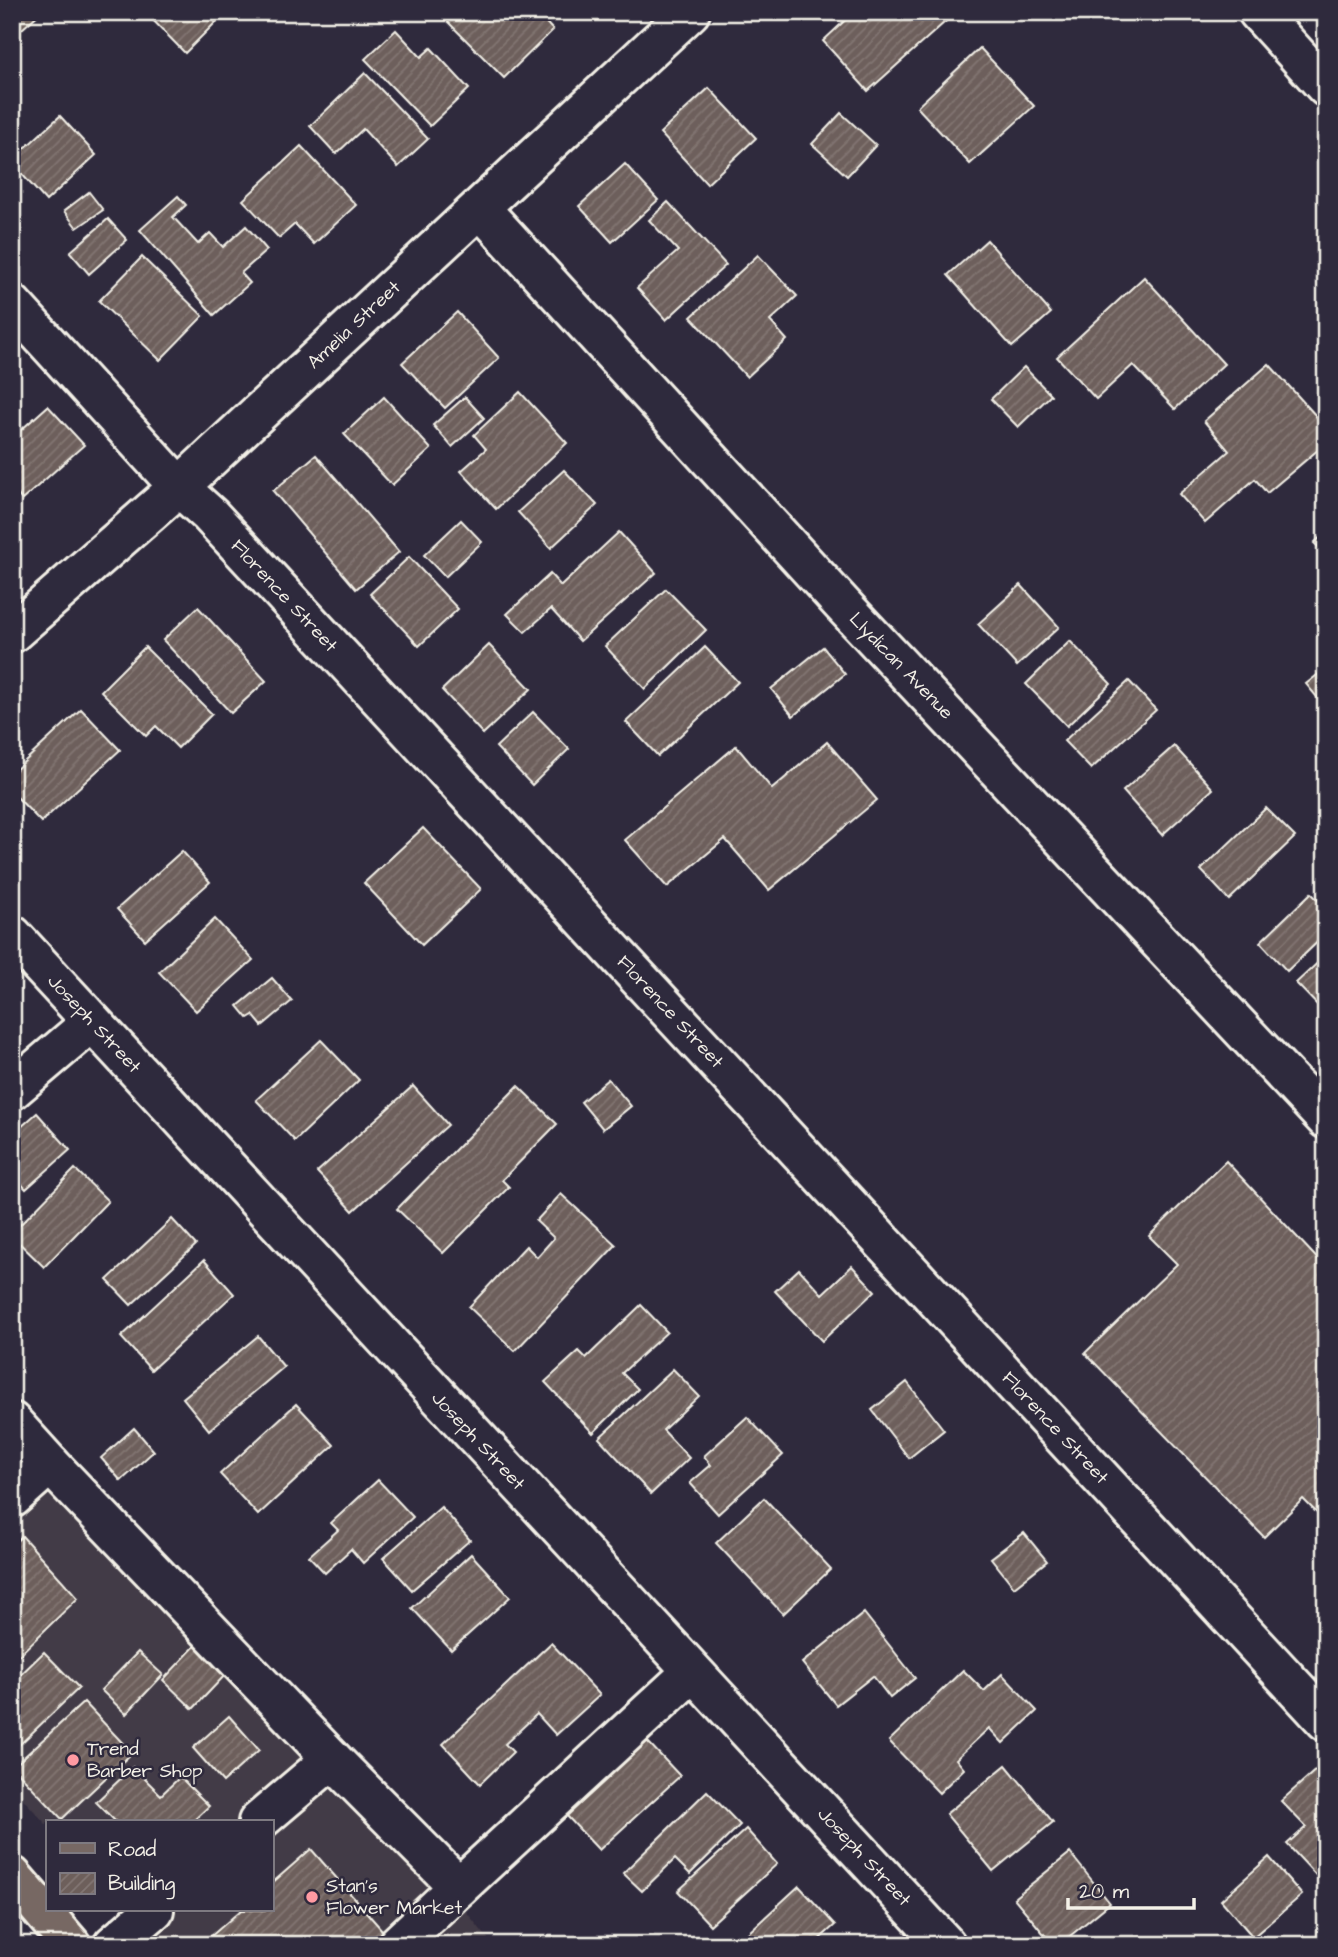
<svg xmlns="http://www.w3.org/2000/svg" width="1338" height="1957" font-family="'Architects Daughter',sans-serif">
	<defs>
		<pattern id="building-hatch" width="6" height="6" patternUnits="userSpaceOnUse" patternTransform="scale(1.75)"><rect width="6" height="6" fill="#6d5f5b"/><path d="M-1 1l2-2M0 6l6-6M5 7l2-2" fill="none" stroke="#827673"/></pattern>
	</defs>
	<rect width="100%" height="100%" fill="#2f2a3d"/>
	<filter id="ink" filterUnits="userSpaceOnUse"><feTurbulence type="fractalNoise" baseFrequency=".0143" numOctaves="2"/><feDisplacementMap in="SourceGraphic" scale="14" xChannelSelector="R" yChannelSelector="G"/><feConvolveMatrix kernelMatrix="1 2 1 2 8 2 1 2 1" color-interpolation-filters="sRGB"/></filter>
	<g filter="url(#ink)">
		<!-- built -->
		<path fill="#423a46" d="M12,1420L441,1880L493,1945H158L126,1910H271V1822H47V1825L12,1787Z"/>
		<!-- building -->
		<g fill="url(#building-hatch)" stroke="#f4f1e8" stroke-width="2">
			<path d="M12,12H41L12,38Z"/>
			<path d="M145,12H226L185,53Z"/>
			<path d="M438,12H536L553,30L504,78Z"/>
			<path d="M854,12H952L954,14L868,91L823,41Z"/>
			<path d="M396,30L421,57L431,48L469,89L430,126L365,59Z"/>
			<path d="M980,48L1034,106L970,164L917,107Z"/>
			<path d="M365,73L428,139L398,167L363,129L336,154L310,126Z"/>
			<path d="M709,88L756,138L707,184L660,133Z"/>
			<path d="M841,113L876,145L847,176L812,144Z"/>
			<path d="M60,116L96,155L46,201L12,163V160Z"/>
			<path d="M301,146L356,205L314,244L295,224L279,238L243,200Z"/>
			<path d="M625,164L658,200L612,242L579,206Z"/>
			<path d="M89,192L103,210L77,228L64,211Z"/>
			<path d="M178,196L186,205L173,217L198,244L210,233L223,247L246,226L267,250L241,273L250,283L214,315L140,230Z"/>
			<path d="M668,202L726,265L666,320L637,288L678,251L649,220Z"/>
			<path d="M108,219L127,240L89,274L70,252Z"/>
			<path d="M987,240L1051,313L1012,347L948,275Z"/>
			<path d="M758,255L797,296L770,321L787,340L747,377L691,317Z"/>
			<path d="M142,257L203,316L160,360L99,301Z"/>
			<path d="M1144,277L1224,364L1175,409L1133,365L1096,399L1057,357Z"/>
			<path d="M457,312L499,358L445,408L402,363Z"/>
			<path d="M1269,364L1326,427V443L1267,493L1255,479L1205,523L1179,494L1229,451L1204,421Z"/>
			<path d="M1024,367L1051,395L1018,427L991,399Z"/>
			<path d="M520,392L567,443L496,509L461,471L486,449L474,435Z"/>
			<path d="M384,397L431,449L392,485L344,434Z"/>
			<path d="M465,397L484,418L452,447L433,425Z"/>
			<path d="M48,406L84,445L22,500L12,488V438Z"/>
			<path d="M316,455L399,552L356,589L273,491Z"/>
			<path d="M564,470L597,505L551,548L518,512Z"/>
			<path d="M461,520L482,542L445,577L424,555Z"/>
			<path d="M619,532L656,573L580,641L551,609L525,632L507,614L550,574L561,586Z"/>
			<path d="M1326,532V554L1314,543Z"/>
			<path d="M409,557L458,609L419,646L370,594Z"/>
			<path d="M1021,585L1059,627L1017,666L978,624Z"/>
			<path d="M666,589L706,630L645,689L605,646Z"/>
			<path d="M198,607L266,681L231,713L163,640Z"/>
			<path d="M1070,641L1111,684L1067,726L1026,684Z"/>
			<path d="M489,645L531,689L483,734L442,690Z"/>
			<path d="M145,647L212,714L178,748L156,726L146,736L101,691Z"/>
			<path d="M705,647L738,682L658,756L626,722Z"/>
			<path d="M823,647L845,674L793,716L771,689Z"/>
			<path d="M1326,668V708L1306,684Z"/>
			<path d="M1129,681L1156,710L1091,769L1064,741Z"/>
			<path d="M81,709L120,750L41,822L12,792V773Z"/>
			<path d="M533,712L569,749L532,785L496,747Z"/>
			<path d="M827,742L877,800L769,890L725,839L667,887L625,840L736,746L772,789Z"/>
			<path d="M1174,746L1213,789L1162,835L1123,791Z"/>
			<path d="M1266,808L1295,837L1229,900L1201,870Z"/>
			<path d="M423,828L481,889L422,945L364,883Z"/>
			<path d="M182,851L210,882L145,940L117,909Z"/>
			<path d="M1311,893L1326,908V934L1287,971L1260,942Z"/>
			<path d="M215,919L253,960L196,1011L159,972Z"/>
			<path d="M1326,955V1012L1325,1013L1296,983Z"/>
			<path d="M272,978L292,1001L262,1026L253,1015L248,1018L238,1006Z"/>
			<path d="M321,1040L359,1080L295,1141L256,1100Z"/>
			<path d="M608,1079L631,1106L603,1129L581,1102Z"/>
			<path d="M413,1086L448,1125L353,1211L317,1172Z"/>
			<path d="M518,1086L557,1124L502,1180L509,1187L443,1253L397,1209Z"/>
			<path d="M37,1113L70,1150L26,1189L12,1174V1135Z"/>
			<path d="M1226,1161L1326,1268V1522L1303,1499L1264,1537L1085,1353L1177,1264L1149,1236Z"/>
			<path d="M75,1169L108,1201L44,1267L12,1236V1233Z"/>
			<path d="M561,1194L616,1245L515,1351L469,1307L526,1246L537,1257L554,1238L536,1221Z"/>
			<path d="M172,1219L196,1245L131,1305L107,1280Z"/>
			<path d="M204,1260L234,1294L151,1370L121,1337Z"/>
			<path d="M852,1266L875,1291L822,1341L775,1291L799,1269L822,1294Z"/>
			<path d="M641,1305L667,1332L622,1373L638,1389L593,1433L545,1382L579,1351L586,1358Z"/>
			<path d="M258,1336L284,1367L209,1430L183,1398Z"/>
			<path d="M673,1369L699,1396L663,1430L689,1458L651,1494L599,1438Z"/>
			<path d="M907,1382L944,1430L909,1458L872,1410Z"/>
			<path d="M296,1404L334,1445L258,1515L220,1474Z"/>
			<path d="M747,1417L783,1455L718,1514L690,1483L711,1465L704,1456Z"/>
			<path d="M134,1428L154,1451L121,1481L101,1458Z"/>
			<path d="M378,1480L413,1517L363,1563L351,1549L325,1573L309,1556L338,1530L331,1523Z"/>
			<path d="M764,1498L831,1569L783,1614L716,1543Z"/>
			<path d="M441,1507L470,1540L412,1590L383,1558Z"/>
			<path d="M1024,1533L1047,1561L1014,1587L991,1558Z"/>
			<path d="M22,1536L78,1598L12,1662V1545Z"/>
			<path d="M471,1554L510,1597L451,1650L412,1608Z"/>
			<path d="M864,1613L915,1678L890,1698L873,1676L836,1705L802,1663Z"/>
			<path d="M551,1643L600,1695L556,1735L537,1714L505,1744L513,1752L480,1784L443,1744Z"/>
			<path d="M196,1645L226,1674L193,1709L163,1680Z"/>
			<path d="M44,1652L79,1688L12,1752V1683Z"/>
			<path d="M138,1652L163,1675L126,1714L101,1690Z"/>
			<path d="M963,1670L984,1691L1002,1674L1037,1711L1003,1743L989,1728L956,1759L964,1769L939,1793L889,1741Z"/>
			<path d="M84,1702L132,1753L62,1819L13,1767Z"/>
			<path d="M229,1716L259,1750L223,1782L193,1748Z"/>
			<path d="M647,1741L680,1776L599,1850L566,1815Z"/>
			<path d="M1006,1765L1053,1822L993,1871L946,1814Z"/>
			<path d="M133,1767L161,1795L180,1777L209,1806L192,1822H116L96,1802Z"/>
			<path d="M1318,1768L1326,1777V1886L1287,1844L1306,1827L1281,1801Z"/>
			<path d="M707,1791L740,1825L690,1874L675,1859L642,1891L623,1873Z"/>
			<path d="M746,1829L777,1864L710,1925L678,1891Z"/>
			<path d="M311,1849L389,1938L381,1945H201L241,1910H271V1884Z"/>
			<path d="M1070,1853L1110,1903L1059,1945H1053L1014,1898Z"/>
			<path d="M1269,1857L1302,1895L1253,1937L1221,1900Z"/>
			<path d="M799,1886L835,1925L813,1945H735Z"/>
		</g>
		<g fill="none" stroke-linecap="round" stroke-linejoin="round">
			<defs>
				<g id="minor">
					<path d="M1258,12L1326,87"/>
					<path d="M480,208L842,604L1326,1119"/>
					<path d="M12,304L179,487L210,515L1326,1721"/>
					<path d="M12,633L179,487L690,12"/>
					<path d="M12,935L946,1945"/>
					<path d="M12,1090L92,1022"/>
					<path d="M12,1422L50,1464L332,1759L459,1887L397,1945"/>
					<path d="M12,1498L50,1464"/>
					<path d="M258,1822L332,1759"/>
					<path d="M459,1887L692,1672"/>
					<path d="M113,1945L154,1910"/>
				</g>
				<path id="major" d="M12,1876L71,1945"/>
			</defs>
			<!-- minor casing -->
			<use href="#minor" stroke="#f4f1e8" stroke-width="44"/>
			<!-- major casing -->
			<use href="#major" stroke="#f4f1e8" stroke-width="44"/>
			<!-- minor -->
			<use href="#minor" stroke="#2f2a3d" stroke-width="38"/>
			<!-- major -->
			<use href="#major" stroke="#776864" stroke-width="38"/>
		</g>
	</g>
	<!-- markers -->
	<g fill="#ff9aa2" stroke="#2f2a3d" stroke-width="2.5">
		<circle cx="73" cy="1760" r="7"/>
		<circle cx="312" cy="1897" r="7"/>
	</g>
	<g text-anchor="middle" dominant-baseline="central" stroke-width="5" stroke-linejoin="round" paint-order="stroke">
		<!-- street labels -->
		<g font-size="19" fill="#f4f1e8" stroke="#2f2a3d">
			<text transform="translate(354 325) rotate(-43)">Amelia Street</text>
			<text transform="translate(284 596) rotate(47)">Florence Street</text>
			<text transform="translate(901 666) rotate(46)">Llydican Avenue</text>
			<text transform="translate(670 1012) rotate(47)">Florence Street</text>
			<text transform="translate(94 1024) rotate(47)">Joseph Street</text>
			<text transform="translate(1055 1428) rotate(47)">Florence Street</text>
			<text transform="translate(478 1441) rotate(47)">Joseph Street</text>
			<text transform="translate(864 1857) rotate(47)">Joseph Street</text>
		</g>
		<!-- poi labels -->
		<g font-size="19" fill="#f4f1e8" stroke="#2f2a3d" text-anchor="start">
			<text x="87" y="1749">Trend<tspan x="87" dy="22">Barber Shop</tspan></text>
			<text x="326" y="1886">Stan's<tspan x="326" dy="22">Flower Market</tspan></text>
		</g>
	</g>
	<!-- margin -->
	<rect width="1338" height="1957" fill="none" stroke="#2f2a3d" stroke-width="42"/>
	<rect x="21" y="21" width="1296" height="1915" fill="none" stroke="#f4f1e8" stroke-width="2.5" filter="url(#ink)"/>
	<!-- legend -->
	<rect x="46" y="1820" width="228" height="91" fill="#2f2a3d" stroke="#7e7a81" stroke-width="2"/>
	<rect x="60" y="1843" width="35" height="10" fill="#776864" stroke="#7e7a81" stroke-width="2"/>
	<text x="108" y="1856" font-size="21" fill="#f4f1e8">Road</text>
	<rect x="60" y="1873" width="35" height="21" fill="url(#building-hatch)" stroke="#7e7a81" stroke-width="2"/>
	<text x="108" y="1890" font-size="21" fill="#f4f1e8">Building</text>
	<!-- scale -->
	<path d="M1068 1898v10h126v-10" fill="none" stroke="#f4f1e8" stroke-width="3.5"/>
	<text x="1079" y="1898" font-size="21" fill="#f4f1e8" stroke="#2f2a3d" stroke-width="5" paint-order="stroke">20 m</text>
</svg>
